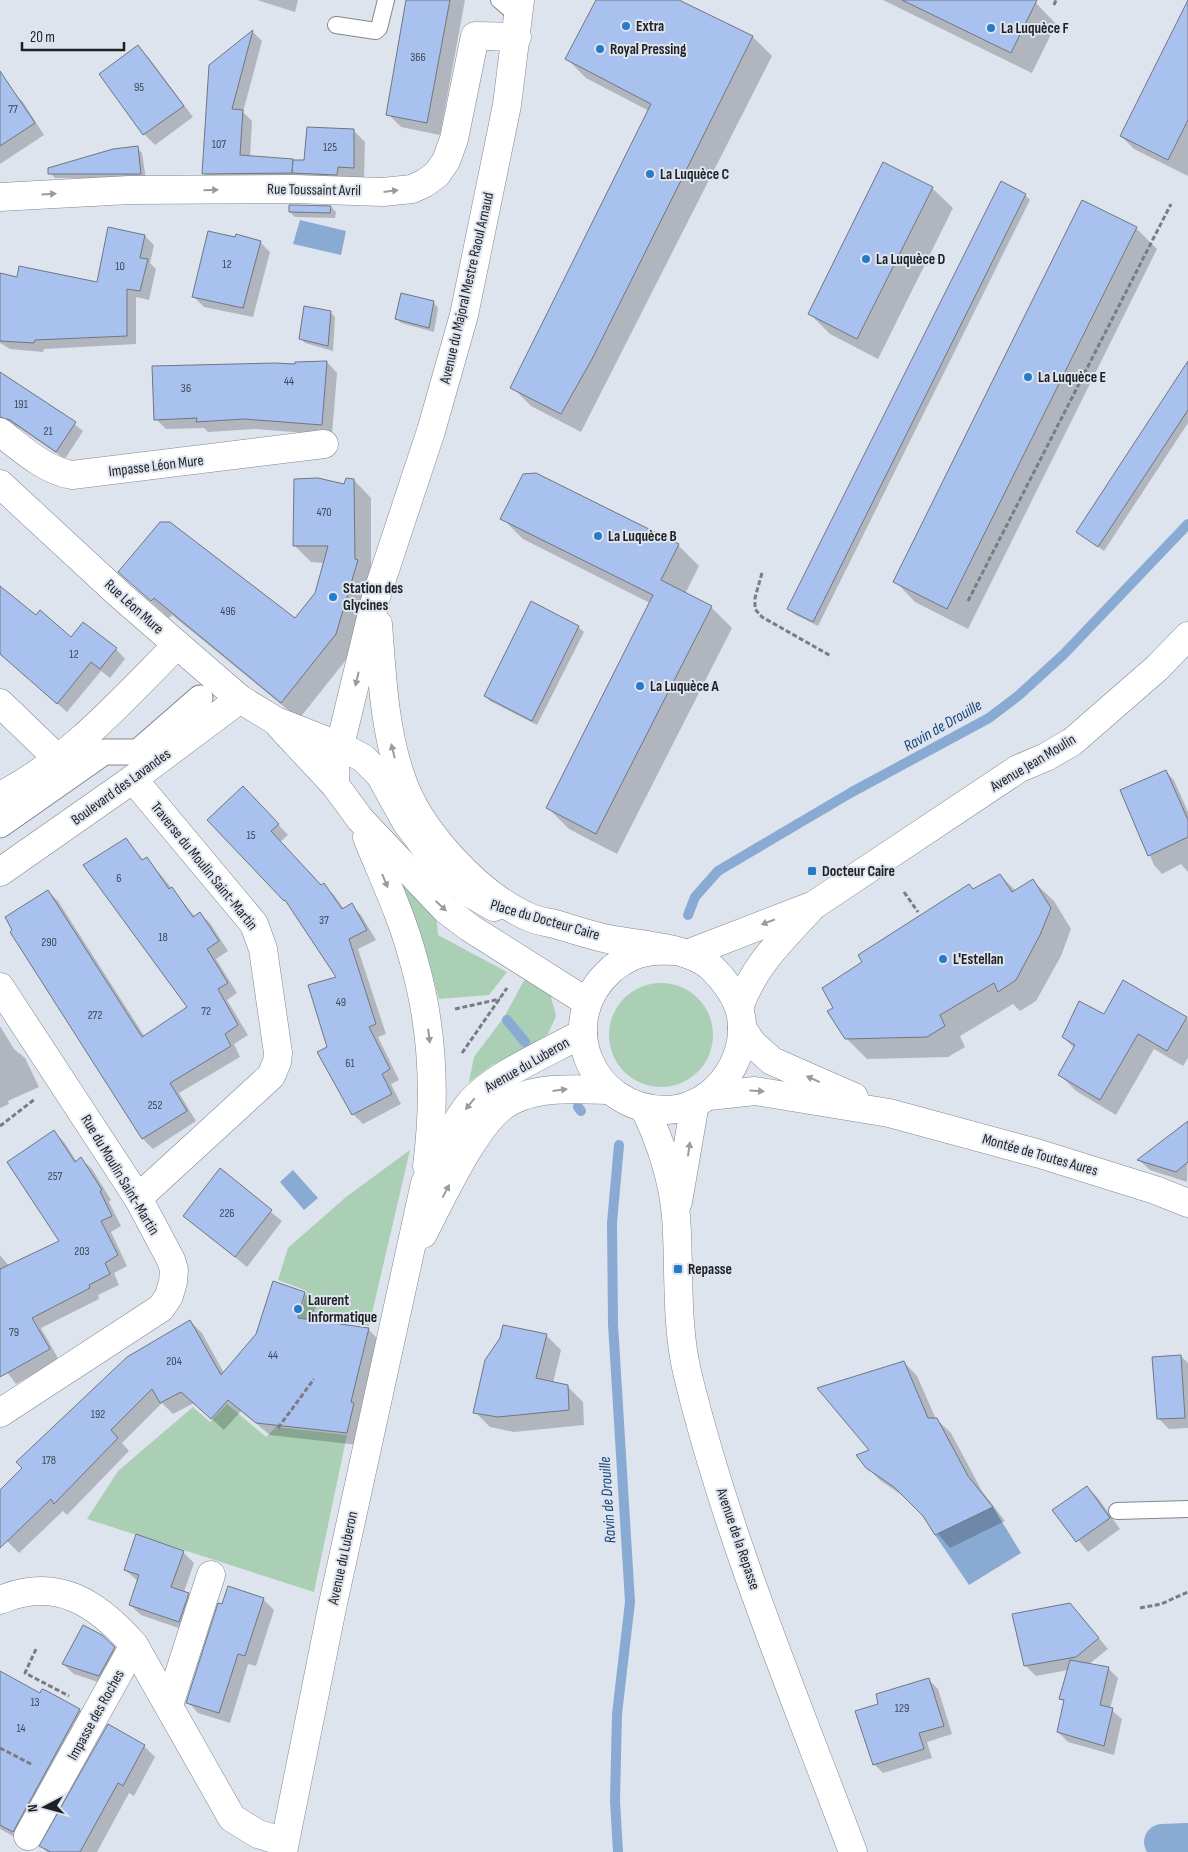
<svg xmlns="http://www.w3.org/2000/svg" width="1188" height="1852" font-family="'Sofia Sans Condensed',sans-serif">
	<rect width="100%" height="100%" fill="#dee4ee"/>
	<!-- green -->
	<g fill="#aacfb4">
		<path d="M401,882L436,914L438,935L507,972L489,995L439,999L425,948Z"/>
		<path d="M526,977L550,993L556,1016L548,1034L523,1051L492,1065L469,1082L474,1057L504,1017Z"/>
		<circle cx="661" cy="1035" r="52"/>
		<path d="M410,1150L369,1326L312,1318L310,1326L297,1325L307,1291L278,1280L288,1248L346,1197Z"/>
		<path d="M227,1404L266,1437L276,1427L347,1435L314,1592L87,1519L118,1471L193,1407L210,1422Z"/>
	</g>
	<!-- water -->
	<g fill="#89aad3">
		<path d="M300,220L346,231L341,255L293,244Z"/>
		<path d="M293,1170L318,1198L304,1210L280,1182Z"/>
		<path d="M993,1507L1021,1553L969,1585L935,1535Z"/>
	</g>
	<!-- shadow -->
	<g fill="#0003">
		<path d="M257,0H298L295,12Z"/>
		<path d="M408,0H465L440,135L401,127L388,114Z"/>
		<path d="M597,0H666L698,11L753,37L772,56L581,432L531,406L512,387L649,111L586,78L567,59Z"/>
		<path d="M883,0H1029L1036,3L1056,24L1032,73Z"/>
		<path d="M1188,3V176L1134,149L1121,136Z"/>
		<path d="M253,32L262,41L243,112L252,121L250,157L292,161L294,163L305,162L354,131L365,142L364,178L213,183L204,173L210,65Z"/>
		<path d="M138,47L149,58L193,117L155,145L144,134L101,74Z"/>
		<path d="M0,84L13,92L23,102L44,135L0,164Z"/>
		<path d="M137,148L142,153L146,179L55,178L50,173Z"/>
		<path d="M932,188L953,208L878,359L830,334L809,313Z"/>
		<path d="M1025,195L1030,200L818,626L794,614L789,609Z"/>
		<path d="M331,207L336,212L335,218L295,217L290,212Z"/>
		<path d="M1136,228L1157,249L968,629L915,602L895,581Z"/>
		<path d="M145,236L154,245L150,263L156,269L149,300L136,297V344L44,349L43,352L10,349L0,343V275L18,279L98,284Z"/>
		<path d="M260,242L270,252L253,317L204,307L193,296Z"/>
		<path d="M433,302L438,308L434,332L401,323L396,318Z"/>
		<path d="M330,312L335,317L333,351L305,343L300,338Z"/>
		<path d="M327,362L337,373L332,435L255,429L208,432L204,428L166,429L156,419L296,366Z"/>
		<path d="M1188,363V423L1104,551L1078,532Z"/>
		<path d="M13,381L43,400L83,431L65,459L19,428L0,419V401Z"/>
		<path d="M354,480L371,498V575L353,651L299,719L172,615L169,618L137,589L295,620L316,594L324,563L311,562L294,545L345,485Z"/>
		<path d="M502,518L678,545L699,566L685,594L711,607L732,628L617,854L569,829L548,808L650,603L523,539Z"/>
		<path d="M0,588L36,616L71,639L116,649L125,659L110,678L101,671L67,712L14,666L0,639Z"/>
		<path d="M531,603L578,627L584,632L537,725L490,701L485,696Z"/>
		<path d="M1166,772L1174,780L1188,812V872L1181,864L1162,874L1154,865L1122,791Z"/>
		<path d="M253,797L288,835L280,842L322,886L324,885L334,895L344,909L351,905L361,915L376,940L358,949L386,1034L378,1037L399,1080L391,1084L401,1104L363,1124L353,1114L329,1048L338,978L291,907L208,820Z"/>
		<path d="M125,839L144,861L146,859L156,869L195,917L200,914L210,923L228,951L216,959L237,993L227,1000L248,1035L234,1044L240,1057L179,1093L196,1121L153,1149L143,1139L12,932L48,891L58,901L145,1037L189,1008Z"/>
		<path d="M1000,875L1016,891L1033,881L1054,901L1071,929L1061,956L1036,1001L1020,1011L1013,1004L960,1036L965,1047L948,1057L867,1059L846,1038L834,1009Z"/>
		<path d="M1104,1016L1186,1018L1188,1020V1058L1183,1066L1154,1049L1116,1115L1076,1091L1060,1075L1074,1048L1063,1037Z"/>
		<path d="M0,1026L14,1049L25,1058L39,1087L8,1101L9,1104L0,1108Z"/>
		<path d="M54,1132L64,1142L77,1162L81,1159L92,1169L111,1200L109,1202L121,1226L111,1232L127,1266L114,1273L119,1285L98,1295L99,1299L41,1328L59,1360L16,1384L0,1363V1255L9,1266L60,1242Z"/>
		<path d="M1188,1133L1187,1182L1150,1170L1139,1160Z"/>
		<path d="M220,1170L282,1221L247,1267L184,1216Z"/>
		<path d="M304,1293L316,1305L312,1321L369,1330L381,1342L358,1445L270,1435L241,1411L224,1430L194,1403L173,1414L162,1403L122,1443L129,1451L67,1515L63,1511L19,1553L0,1534V1492L190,1321L202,1333L224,1373Z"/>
		<path d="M504,1326L546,1335L561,1350L553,1383L567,1386L583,1402L584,1425L514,1432L490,1427L475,1412Z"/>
		<path d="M1181,1356L1188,1363V1428L1169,1429L1158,1418Z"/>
		<path d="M904,1362L917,1376L936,1419L951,1433L982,1491L1005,1521L950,1548L909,1500L881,1481L867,1467Z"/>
		<path d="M1087,1487L1098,1498L1120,1529L1088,1552L1054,1510Z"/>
		<path d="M183,1552L194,1563L184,1592L199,1605L190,1632L141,1615L130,1605L138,1581L125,1570Z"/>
		<path d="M263,1599L274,1610L256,1666L248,1664L230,1723L198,1713L188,1702Z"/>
		<path d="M1080,1615L1108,1649L1089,1664L1108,1668L1118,1678L1110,1709L1122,1719L1114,1755L1068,1742L1058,1732L1065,1703L1060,1698L1068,1670L1036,1676L1025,1665Z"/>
		<path d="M101,1636L125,1659L110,1686L74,1674L63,1664Z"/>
		<path d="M0,1672L41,1694L43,1691L80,1710L90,1721L24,1842L0,1829Z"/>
		<path d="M929,1680L938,1689L952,1734L927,1742L932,1758L883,1773L874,1764L879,1705Z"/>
		<path d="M144,1746L155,1757L134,1796L129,1793L97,1852H47L41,1846Z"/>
	</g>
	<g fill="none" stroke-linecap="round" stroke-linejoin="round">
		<!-- stream -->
		<g stroke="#89aad3" stroke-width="10">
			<path d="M688,915L695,897L718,871L852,792L989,718L1018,696L1064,654L1188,524"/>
			<path d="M507,1020L525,1042"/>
			<path d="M578,1107L581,1111"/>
			<path d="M618,1852L615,1801L617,1714L630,1602L613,1324L612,1223L619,1145"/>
		</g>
		<!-- canal -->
		<path stroke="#89aad3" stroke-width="36" d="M1162,1842L1188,1841"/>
	</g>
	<!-- building -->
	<g fill="#a8c1ef" stroke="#71767f">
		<path d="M406,0H450L427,123L386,115Z"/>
		<path d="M596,0H679L753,36L592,359L561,414L510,388L651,104L565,59Z"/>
		<path d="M902,0H1037L1011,53Z"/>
		<path d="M1188,0V120L1168,160L1120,136Z"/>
		<path d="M253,30L232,109L243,110L240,155L293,159L292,173L202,174L209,65Z"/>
		<path d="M138,45L184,106L143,135L99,74Z"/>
		<path d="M0,71L35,123L0,146Z"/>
		<path d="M307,127L354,129V168L338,167L337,175L292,173L293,160H304Z"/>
		<path d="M138,146L141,174H48V168L113,149Z"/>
		<path d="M883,162L933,187L857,339L808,314Z"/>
		<path d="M1001,181L1026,194L813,622L787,609Z"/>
		<path d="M1082,200L1137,227L947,609L893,582Z"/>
		<path d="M289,205H294L331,206L330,213L289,212Z"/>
		<path d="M108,227L145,235L140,258L148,259L140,291L127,289V336L35,340L34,343L0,341V273L17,277L19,266L97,282Z"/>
		<path d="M208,231L235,237L236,234L261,241L243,308L192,297Z"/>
		<path d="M401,293L434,301L429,328L395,319Z"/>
		<path d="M304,306L331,311L328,346L299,339Z"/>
		<path d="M327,361L322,425L244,419L196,422L197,418L154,420L152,366L275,363L295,364V362Z"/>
		<path d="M1188,361V410L1098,547L1076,532Z"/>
		<path d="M0,372L76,422L56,452L10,420L0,417Z"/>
		<path d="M536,473L679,544L661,580L712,606L596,834L546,808L653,595L500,519L523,474Z"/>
		<path d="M318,478L344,484L346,478L354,479L355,559L358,560L336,634L281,703L154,598L151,601L118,572L160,522H170L295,618L315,593L328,546H293L294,479Z"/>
		<path d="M0,586L36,615L40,610L71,637L83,622L117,648L100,669L91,662L57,704L0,654Z"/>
		<path d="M531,601L579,626L532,721L484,696Z"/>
		<path d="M1166,770L1188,820V837L1148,856L1120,790Z"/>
		<path d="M243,786L279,824L271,831L321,885L324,883L342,909L352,903L367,930L349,939L376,1024L369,1027L390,1069L382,1074L392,1094L352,1115L317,1052L327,1047L308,985L336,977L285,900L284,901L207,820Z"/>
		<path d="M126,838L142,860L147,857L169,889L172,887L193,917L200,912L219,941L207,949L228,983L218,989L238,1025L225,1034L231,1046L170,1083L187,1111L142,1139L10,932L12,930L5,917L48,890L142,1037L187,1007L83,865Z"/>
		<path d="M1000,874L1012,892L1033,879L1051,908L1040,935L1016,980L998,992L994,983L940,1015L945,1026L927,1037L845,1039L827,1011L833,1008L822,988L862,962L858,955L969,884L973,889Z"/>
		<path d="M1123,980L1187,1017L1167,1051L1138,1034L1100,1100L1058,1075L1075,1045L1062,1037L1079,1001L1104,1014Z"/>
		<path d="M1188,1121V1162L1176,1172L1137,1160Z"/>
		<path d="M54,1130L75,1162L81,1157L102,1190L100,1191L112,1216L101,1221L118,1255L105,1263L110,1274L89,1285L90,1288L32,1318L50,1349L0,1377V1269L59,1241L7,1162Z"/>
		<path d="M220,1168L272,1210L235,1257L183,1216Z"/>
		<path d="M273,1281L305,1292L298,1318L369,1328L351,1402L354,1403L347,1433L256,1423L228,1400L211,1419L181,1392L160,1403L152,1389L111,1430L118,1438L54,1504L51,1499L0,1548V1490L22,1468L16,1462L127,1357L190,1320L221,1375L256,1334Z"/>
		<path d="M503,1325L547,1334L536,1378L568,1385L569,1410L498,1417L473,1413L485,1360L500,1338Z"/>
		<path d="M1181,1355L1185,1418L1157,1419L1152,1357Z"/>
		<path d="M904,1361L928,1418H937L968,1476L993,1507L935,1535L923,1516L894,1487L866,1468L856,1455L869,1450L817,1388Z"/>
		<path d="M1087,1486L1110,1518L1076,1542L1052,1510Z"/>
		<path d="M136,1534L184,1551L171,1587L189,1593L179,1622L129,1605L139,1575L124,1570Z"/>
		<path d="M228,1586L264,1598L245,1656L238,1654L219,1713L186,1703L218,1603L222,1604Z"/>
		<path d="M1070,1603L1099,1638L1076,1657L1024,1666L1012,1614Z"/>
		<path d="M83,1625L102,1635L115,1647L99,1676L62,1664Z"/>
		<path d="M1070,1660L1109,1667L1100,1705L1113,1708L1104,1746L1057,1732L1064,1700L1059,1699Z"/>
		<path d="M0,1671L40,1693L42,1689L47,1691L80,1709L13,1832L0,1825Z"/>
		<path d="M929,1678L944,1726L919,1733L924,1749L873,1765L855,1711L878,1704L876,1694Z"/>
		<path d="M108,1724L145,1745L123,1786L118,1783L80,1852H51L39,1846Z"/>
	</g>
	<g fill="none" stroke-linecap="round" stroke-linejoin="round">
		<defs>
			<g id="service">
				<path d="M499,0L519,17"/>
				<path d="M336,25L376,31L379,28L386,0"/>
				<path d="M1117,1511L1188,1509"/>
			</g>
			<path id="pedestrian" d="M0,825L104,752H138L200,698"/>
			<g id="minor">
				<path d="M0,197L129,190L294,189L383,192L412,189L425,183L437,174L446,161L454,139L475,36L517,37"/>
				<path d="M0,432C22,449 44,470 72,475L324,444"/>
				<path d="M0,703L58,759"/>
				<path d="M133,779L254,924L263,949L278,1053L277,1062L271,1076L138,1198"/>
				<path d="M0,796C69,761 123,699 177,645"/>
				<path d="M0,987L138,1198L171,1260L174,1270L173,1282L169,1296L161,1308L0,1413"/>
				<path d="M742,1028L752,1043L772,1061L854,1097"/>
				<path d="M709,1096L755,1091L889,1113L1040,1154L1155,1190L1188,1203"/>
				<path d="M0,1600C57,1576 97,1603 134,1645L232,1818L258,1834L284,1842"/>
				<path d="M169,1705L211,1575"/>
				<path d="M28,1836L134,1645"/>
			</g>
			<g id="tertiary">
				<path d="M0,484L120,595L240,699L276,721L340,746L363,758L380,775L406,822L439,866L468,892L494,907"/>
				<path d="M280,726L335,785"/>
				<path d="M0,872L133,779L240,699"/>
				<path d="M644,1108C660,1139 673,1180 676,1216C680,1268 675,1324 688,1376C728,1539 794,1695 853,1852"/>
				<path d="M678,1202L695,1103"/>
			</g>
			<g id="secondary">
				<path d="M687,954L814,905L1018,769L1046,757L1072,742L1157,668L1188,636"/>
				<path d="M739,1007C756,963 779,943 811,908"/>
			</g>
			<g id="primary">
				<path d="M520,0L507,105L464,315L431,431L376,597L335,766V785L360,819L445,909L470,928L587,1002"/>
				<path d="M378,624C382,675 384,728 401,777C418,830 479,896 531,918C538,921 547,922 555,924C572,929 590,935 608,939C638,945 690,946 713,969C724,980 732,990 738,1005C755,1052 717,1109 667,1110C590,1111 553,1020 612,969C622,961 635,953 648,952C656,950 665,951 673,951"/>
				<path d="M367,837C383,877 402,916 413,958C433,1026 436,1096 427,1166"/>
				<path d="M423,1234C441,1200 477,1118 511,1101C540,1086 578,1089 609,1090"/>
				<path d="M283,1852L332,1608L425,1183C439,1156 451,1127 470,1103C492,1076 551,1051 583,1033"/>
			</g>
		</defs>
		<!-- service casing -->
		<use href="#service" stroke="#81868f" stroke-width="18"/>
		<!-- pedestrian casing -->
		<use href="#pedestrian" stroke="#81868f" stroke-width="27"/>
		<!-- minor casing -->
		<use href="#minor" stroke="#81868f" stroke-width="29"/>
		<!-- tertiary casing -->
		<use href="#tertiary" stroke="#81868f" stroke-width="29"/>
		<!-- secondary casing -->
		<use href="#secondary" stroke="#81868f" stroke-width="29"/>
		<!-- primary casing -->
		<use href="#primary" stroke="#81868f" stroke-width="29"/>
		<!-- path -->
		<g stroke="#797d83" stroke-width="3" stroke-dasharray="5 2.5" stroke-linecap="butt">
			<path d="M1054,5L1056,0"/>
			<path d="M762,573L755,598V609L762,617L831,656"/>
			<path d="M968,601L1171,204"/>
			<path d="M904,892L918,912"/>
			<path d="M455,1009L500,999"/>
			<path d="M462,1053L507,988"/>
			<path d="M0,1126L35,1099"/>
			<path d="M278,1428L314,1379"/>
			<path d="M1140,1608L1161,1604L1188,1592"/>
			<path d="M36,1649L25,1673L69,1696"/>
			<path d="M0,1748L33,1765"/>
		</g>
		<!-- service -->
		<use href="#service" stroke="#fff" stroke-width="16"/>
		<!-- pedestrian -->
		<use href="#pedestrian" stroke="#fff" stroke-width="25"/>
		<!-- minor -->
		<use href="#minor" stroke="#fff" stroke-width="28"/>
		<!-- tertiary -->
		<use href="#tertiary" stroke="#fff" stroke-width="28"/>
		<!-- secondary -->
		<use href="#secondary" stroke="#fff" stroke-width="28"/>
		<!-- primary -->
		<use href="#primary" stroke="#fff" stroke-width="28"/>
	</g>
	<!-- one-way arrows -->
	<defs><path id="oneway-solid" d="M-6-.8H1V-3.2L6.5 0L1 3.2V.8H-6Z" transform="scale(1.25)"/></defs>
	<g fill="#9a9b9c">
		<use href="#oneway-solid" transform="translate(211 190) rotate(-1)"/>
		<use href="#oneway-solid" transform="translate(391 191) rotate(-7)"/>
		<use href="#oneway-solid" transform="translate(49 194) rotate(-3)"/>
		<use href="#oneway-solid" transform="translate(357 679) rotate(103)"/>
		<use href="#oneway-solid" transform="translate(393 751) rotate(-104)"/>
		<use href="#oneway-solid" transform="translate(385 881) rotate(68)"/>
		<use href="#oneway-solid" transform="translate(441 906) rotate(43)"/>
		<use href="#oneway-solid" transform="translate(768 922) rotate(159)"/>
		<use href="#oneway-solid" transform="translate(429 1036) rotate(83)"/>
		<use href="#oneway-solid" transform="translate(813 1079) rotate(-156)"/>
		<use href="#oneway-solid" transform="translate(560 1090) rotate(-7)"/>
		<use href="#oneway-solid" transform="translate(757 1091) rotate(4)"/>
		<use href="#oneway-solid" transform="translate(470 1104) rotate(129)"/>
		<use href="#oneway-solid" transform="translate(689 1149) rotate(-82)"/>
		<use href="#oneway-solid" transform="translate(446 1191) rotate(-62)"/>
	</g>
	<!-- markers -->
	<g fill="#257bc9" stroke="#dee4ee" stroke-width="2">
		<circle cx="626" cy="26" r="5"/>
		<circle cx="991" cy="28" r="5"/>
		<circle cx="600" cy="49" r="5"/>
		<circle cx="650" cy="174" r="5"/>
		<circle cx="866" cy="259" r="5"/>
		<circle cx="1028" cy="377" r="5"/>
		<circle cx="598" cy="536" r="5"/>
		<circle cx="333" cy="597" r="5"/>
		<circle cx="640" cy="686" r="5"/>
		<rect x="807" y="866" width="10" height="10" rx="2.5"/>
		<circle cx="943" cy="959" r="5"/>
		<rect x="673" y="1264" width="10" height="10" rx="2.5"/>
		<circle cx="298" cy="1309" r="5"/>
	</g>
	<g text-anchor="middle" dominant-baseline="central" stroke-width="4" stroke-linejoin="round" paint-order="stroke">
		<!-- number labels -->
		<g font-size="12" fill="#404857">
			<text x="418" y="57">366</text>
			<text x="139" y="87">95</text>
			<text x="13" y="109">77</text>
			<text x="219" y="144">107</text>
			<text x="330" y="147">125</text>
			<text x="227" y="264">12</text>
			<text x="120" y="266">10</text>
			<text x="289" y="381">44</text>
			<text x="186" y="388">36</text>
			<text x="21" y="404">191</text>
			<text x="48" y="431">21</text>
			<text x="324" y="512">470</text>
			<text x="228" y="611">496</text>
			<text x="74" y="654">12</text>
			<text x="251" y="835">15</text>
			<text x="119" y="878">6</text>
			<text x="324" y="920">37</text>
			<text x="163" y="937">18</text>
			<text x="49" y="942">290</text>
			<text x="341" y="1002">49</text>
			<text x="206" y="1011">72</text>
			<text x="95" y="1015">272</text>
			<text x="350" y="1063">61</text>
			<text x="155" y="1105">252</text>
			<text x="55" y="1176">257</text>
			<text x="227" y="1213">226</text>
			<text x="82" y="1251">203</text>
			<text x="14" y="1332">79</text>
			<text x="273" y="1355">44</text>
			<text x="174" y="1361">204</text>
			<text x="98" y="1414">192</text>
			<text x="49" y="1460">178</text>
			<text x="35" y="1702">13</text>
			<text x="902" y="1708">129</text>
			<text x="21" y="1728">14</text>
		</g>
		<!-- poi labels -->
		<g font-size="15" font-weight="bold" fill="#1e2024" stroke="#dee4ee" text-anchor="start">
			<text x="636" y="26">Extra</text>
			<text x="1001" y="28">La Luquèce F</text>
			<text x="610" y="49">Royal Pressing</text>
			<text x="660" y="174">La Luquèce C</text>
			<text x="876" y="259">La Luquèce D</text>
			<text x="1038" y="377">La Luquèce E</text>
			<text x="608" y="536">La Luquèce B</text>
			<text x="343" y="588">Station des<tspan x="343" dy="17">Glycines</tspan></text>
			<text x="650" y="686">La Luquèce A</text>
			<text x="822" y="871">Docteur Caire</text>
			<text x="953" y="959">L'Estellan</text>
			<text x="688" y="1269">Repasse</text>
			<text x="308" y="1300">Laurent<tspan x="308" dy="17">Informatique</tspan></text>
		</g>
		<!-- street labels -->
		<g font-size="15" fill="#1e2024" stroke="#dee4ee">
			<text transform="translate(314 190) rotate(1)">Rue Toussaint Avril</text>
			<text transform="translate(467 288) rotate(-77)">Avenue du Majoral Mestre Raoul Arnaud</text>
			<text transform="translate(156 466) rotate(-7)">Impasse Léon Mure</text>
			<text transform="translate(134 607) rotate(42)">Rue Léon Mure</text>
			<text transform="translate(1033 763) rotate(-31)">Avenue Jean Moulin</text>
			<text transform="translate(121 787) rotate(-36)">Boulevard des Lavandes</text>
			<text transform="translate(204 866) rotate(51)">Traverse du Moulin Saint-Martin</text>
			<text transform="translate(545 920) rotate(16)">Place du Docteur Caire</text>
			<text transform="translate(527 1065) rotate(-30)">Avenue du Luberon</text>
			<text transform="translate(1040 1155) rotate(16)">Montée de Toutes Aures</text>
			<text transform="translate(120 1175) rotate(59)">Rue du Moulin Saint-Martin</text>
			<text transform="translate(738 1539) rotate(71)">Avenue de la Repasse</text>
			<text transform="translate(343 1558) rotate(-78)">Avenue du Luberon</text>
			<text transform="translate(96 1715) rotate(-61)">Impasse des Roches</text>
		</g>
		<!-- water labels -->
		<g font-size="16" font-style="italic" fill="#174578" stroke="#dee4ee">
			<text transform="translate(943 726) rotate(-30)">Ravin de Drouille</text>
			<text transform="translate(608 1500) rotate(-94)">Ravin de Drouille</text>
		</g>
	</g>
	<!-- north arrow -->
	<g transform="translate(45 1807) rotate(264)" stroke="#dee4ee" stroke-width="4" paint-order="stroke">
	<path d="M0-4L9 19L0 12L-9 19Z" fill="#1e2024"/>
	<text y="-8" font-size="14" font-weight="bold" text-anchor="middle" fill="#1e2024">N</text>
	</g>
	<!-- scale -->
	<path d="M22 42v8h102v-8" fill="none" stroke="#1e2024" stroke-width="2.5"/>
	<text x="30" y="42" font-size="15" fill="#1e2024" stroke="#dee4ee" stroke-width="4" paint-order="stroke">20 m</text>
</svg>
